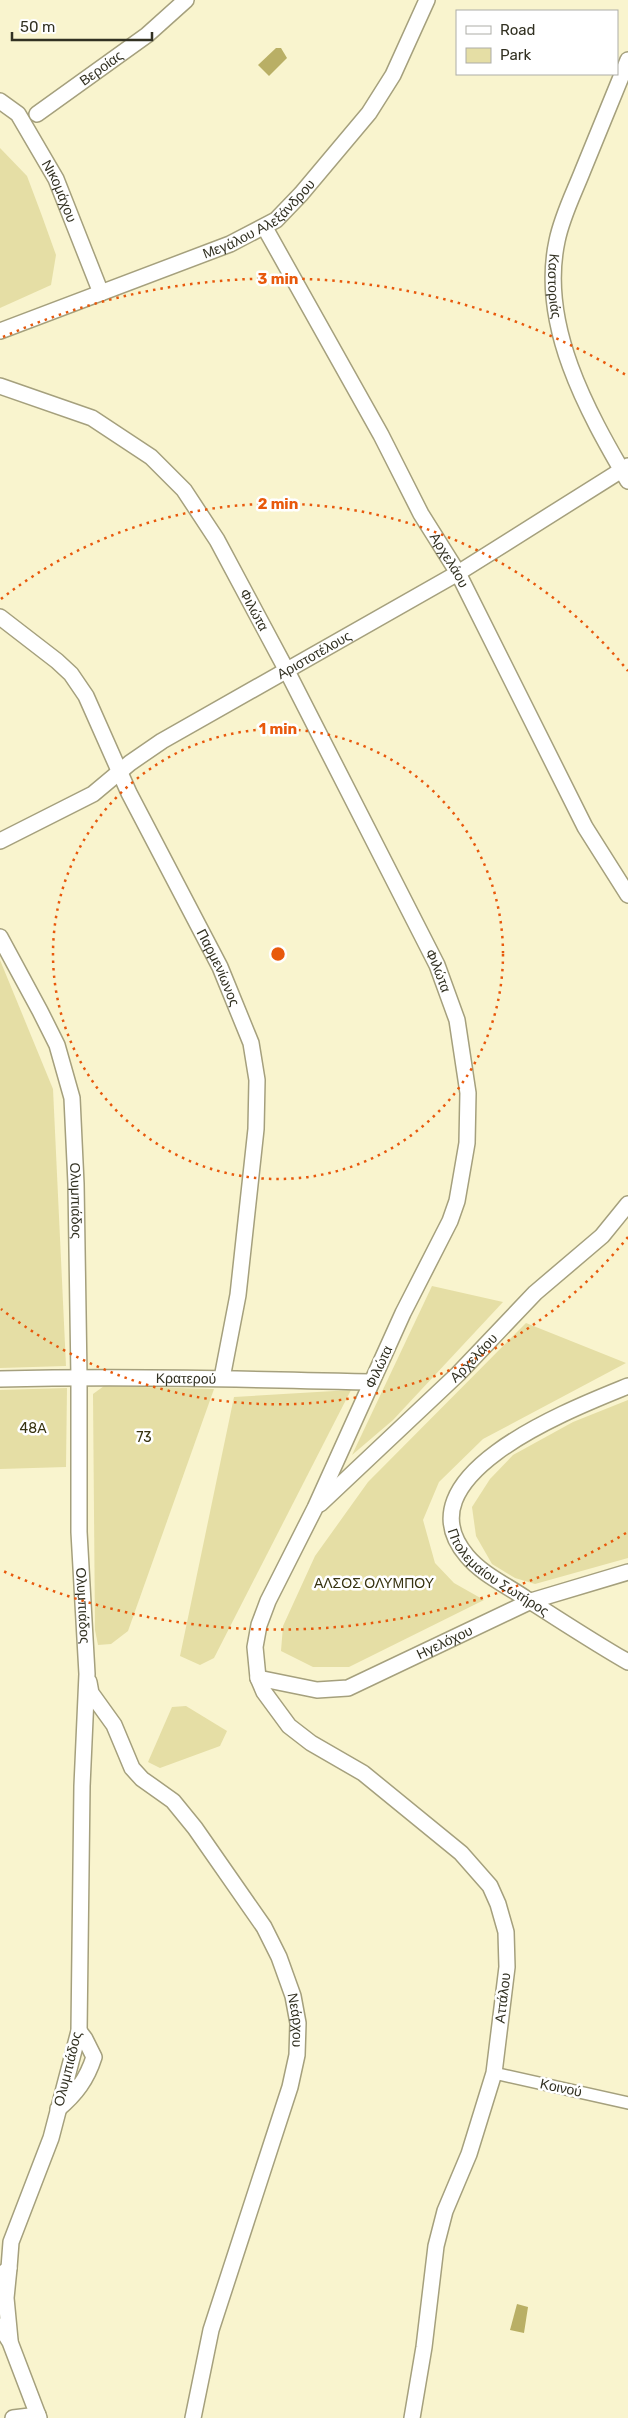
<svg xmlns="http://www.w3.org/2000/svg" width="628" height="2418" font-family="Rubik,sans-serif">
	<rect width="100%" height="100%" fill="#f9f4ce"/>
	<!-- green -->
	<g fill="#e5dea5">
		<path d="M0,148L27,176L42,216L56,255L51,285L0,308Z"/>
		<path d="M0,960L53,1089L66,1366L0,1368Z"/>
		<path d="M432,1286L503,1302L393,1420L352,1455Z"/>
		<path d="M526,1323L626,1363L483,1439L439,1482L423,1520L435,1563L454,1583L484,1600L349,1667H313L281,1651L283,1626L315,1556L368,1482Z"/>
		<path d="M104,1386L214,1389L128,1631L111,1644L98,1645L95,1630L93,1394Z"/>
		<path d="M67,1388L66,1467L0,1469V1390Z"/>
		<path d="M351,1390L214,1658L200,1665L180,1656L234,1397Z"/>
		<path d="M628,1400V1558L535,1584L515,1578L492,1564L476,1536L472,1507L490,1479L513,1455L573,1422Z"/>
		<path d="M186,1706L227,1731L220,1746L160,1768L148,1762L172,1707Z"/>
	</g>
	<!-- water -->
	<g fill="#b9af65">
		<path d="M276,48H281L287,58L269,76L258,65Z"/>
		<path d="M517,2304L528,2307L524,2333L510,2330Z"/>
	</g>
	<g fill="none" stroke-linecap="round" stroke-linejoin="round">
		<defs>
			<path id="pedestrian" d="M494,2073L628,2103"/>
			<g id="minor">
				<path id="s1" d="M628,60C613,97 598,133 583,170C574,193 562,216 557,241C539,325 587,411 628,481"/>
				<path id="s2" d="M0,101L18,114L56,179L101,293"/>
				<path id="s3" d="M37,114L147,35L186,0"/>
				<path id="s4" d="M265,228L381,435L421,514L458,573L585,827L628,895"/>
				<path id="s5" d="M0,331L230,244L276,220L301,194L369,113L393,75L427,0"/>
				<path id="s6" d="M0,386L92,418L151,457L184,490L217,540L287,671L437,965L457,1020L468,1093L467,1143L457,1201L450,1221L403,1313L315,1508L268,1601L259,1625L255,1647L258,1678L264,1692L289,1726L311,1743L363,1773L461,1853L490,1886L498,1904L506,1932L507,1967L494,2073L469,2154L445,2211L436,2246L424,2347L412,2418"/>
				<path id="s7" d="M0,617L57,661L71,674L86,696L129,793L220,967L251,1043L257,1080L256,1129L238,1295L222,1378"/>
				<path id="s8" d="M0,841L93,794L130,763L162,741L458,573L628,466"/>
				<path id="s9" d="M0,937L40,1011L57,1045L72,1098L76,1184L79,1377V1532L87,1674L82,1786L79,2031L51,2138L11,2242L9,2268L0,2276"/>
				<path id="s10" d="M0,1379C124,1376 248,1379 371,1382"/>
				<path id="s11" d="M628,1386C574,1408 398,1475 467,1556C482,1574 506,1585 525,1598C560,1620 593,1642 628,1662"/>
				<path id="s12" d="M320,1504L458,1374L535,1293L602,1236L628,1204"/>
				<path id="s13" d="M258,1678L317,1690L348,1688L531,1601L628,1572"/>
				<path id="s14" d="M89,1682L91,1693L114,1725L132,1768L142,1779L173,1801L195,1828L264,1927L279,1957L293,1996L298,2023L297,2055L290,2087L211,2330L193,2418"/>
				<path d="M58,2109C76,2094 87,2079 94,2057L85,2039L79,2031"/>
				<path d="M9,2268L6,2298L10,2340"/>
				<path d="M0,2326L10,2342L39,2418"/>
				<path d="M13,2418L38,2415"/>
			</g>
		</defs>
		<!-- pedestrian casing -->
		<use href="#pedestrian" stroke="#a5a07d" stroke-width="14"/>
		<!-- minor casing -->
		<use href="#minor" stroke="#a5a07d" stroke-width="18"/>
		<!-- pedestrian -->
		<use href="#pedestrian" stroke="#fff" stroke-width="11"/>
		<!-- minor -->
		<use href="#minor" stroke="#fff" stroke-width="15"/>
	</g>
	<!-- distance rings -->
	<g fill="none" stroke="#e8590c" stroke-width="2.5" stroke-dasharray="2.5 5">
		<circle cx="278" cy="954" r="225"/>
		<path d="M628 1237A450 450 0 0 1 1 1309M1 599A450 450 0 0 1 628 671"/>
		<path d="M626 1533A675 675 0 0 1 3 1571M3 337A675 675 0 0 1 626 375"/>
	</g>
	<g text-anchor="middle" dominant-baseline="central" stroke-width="5" stroke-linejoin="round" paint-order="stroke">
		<!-- street labels -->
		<g font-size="14" fill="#323122" stroke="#fff">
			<text stroke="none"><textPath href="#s3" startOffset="79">Βεροίας</textPath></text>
			<text stroke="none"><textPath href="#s2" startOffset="110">Νικομάχου</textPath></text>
			<text stroke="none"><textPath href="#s5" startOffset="284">Μεγάλου Αλεξάνδρου</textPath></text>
			<text stroke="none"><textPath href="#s1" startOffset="240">Καστοριάς</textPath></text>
			<text stroke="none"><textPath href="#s4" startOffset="380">Αρχελάου</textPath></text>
			<text stroke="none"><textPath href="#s6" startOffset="354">Φιλώτα</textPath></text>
			<text stroke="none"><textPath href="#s8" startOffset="366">Αριστοτέλους</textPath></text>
			<text stroke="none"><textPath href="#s7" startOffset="420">Παρμενίωνος</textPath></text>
			<text stroke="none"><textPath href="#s6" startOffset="759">Φιλώτα</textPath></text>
			<text stroke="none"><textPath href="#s9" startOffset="280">Ολυμπιάδος</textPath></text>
			<text stroke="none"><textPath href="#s12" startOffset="212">Αρχελάου</textPath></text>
			<text transform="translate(379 1367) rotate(-65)">Φιλώτα</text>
			<text stroke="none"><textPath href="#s10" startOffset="186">Κρατερού</textPath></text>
			<text stroke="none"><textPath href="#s11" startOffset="306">Πτολεμαίου Σωτήρος</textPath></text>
			<text stroke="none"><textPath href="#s9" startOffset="685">Ολυμπιάδος</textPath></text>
			<text stroke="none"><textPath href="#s13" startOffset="198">Ηγελόχου</textPath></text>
			<text transform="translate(503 1998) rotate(-83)">Αττάλου</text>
			<text stroke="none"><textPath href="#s14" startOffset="405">Νεάρχου</textPath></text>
			<text transform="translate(68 2069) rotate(-76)">Ολυμπιάδος</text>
			<text transform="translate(561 2088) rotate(12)">Κοινού</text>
		</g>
		<!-- park labels -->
		<g font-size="14" fill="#373311" stroke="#fff">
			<text x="33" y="1428">48Α</text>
			<text x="144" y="1437">73</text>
			<text x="374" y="1583">ΑΛΣΟΣ ΟΛΥΜΠΟΥ</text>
		</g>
	</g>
	<circle cx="278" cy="954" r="8" fill="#e8590c" stroke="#fff" stroke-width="2.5"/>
	<g font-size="15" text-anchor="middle" font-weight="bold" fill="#e8590c" stroke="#fff" stroke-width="5" stroke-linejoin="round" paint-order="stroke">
		<text x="278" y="284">3 min</text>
		<text x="278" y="509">2 min</text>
		<text x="278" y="734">1 min</text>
	</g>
	<!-- legend -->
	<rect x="456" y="10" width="162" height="65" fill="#ffffff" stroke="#adada7"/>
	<rect x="466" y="26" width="25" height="8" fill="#ffffff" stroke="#adada7"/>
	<text x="500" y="35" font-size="15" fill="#323122">Road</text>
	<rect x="466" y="48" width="25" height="15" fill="#e5dea5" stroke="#adada7"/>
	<text x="500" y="60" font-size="15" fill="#323122">Park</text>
	<!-- scale -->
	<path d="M12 32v8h140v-8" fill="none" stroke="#323122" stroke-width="2.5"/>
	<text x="20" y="32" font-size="15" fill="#323122" stroke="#ffffff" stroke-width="4" paint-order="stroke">50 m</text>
</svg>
